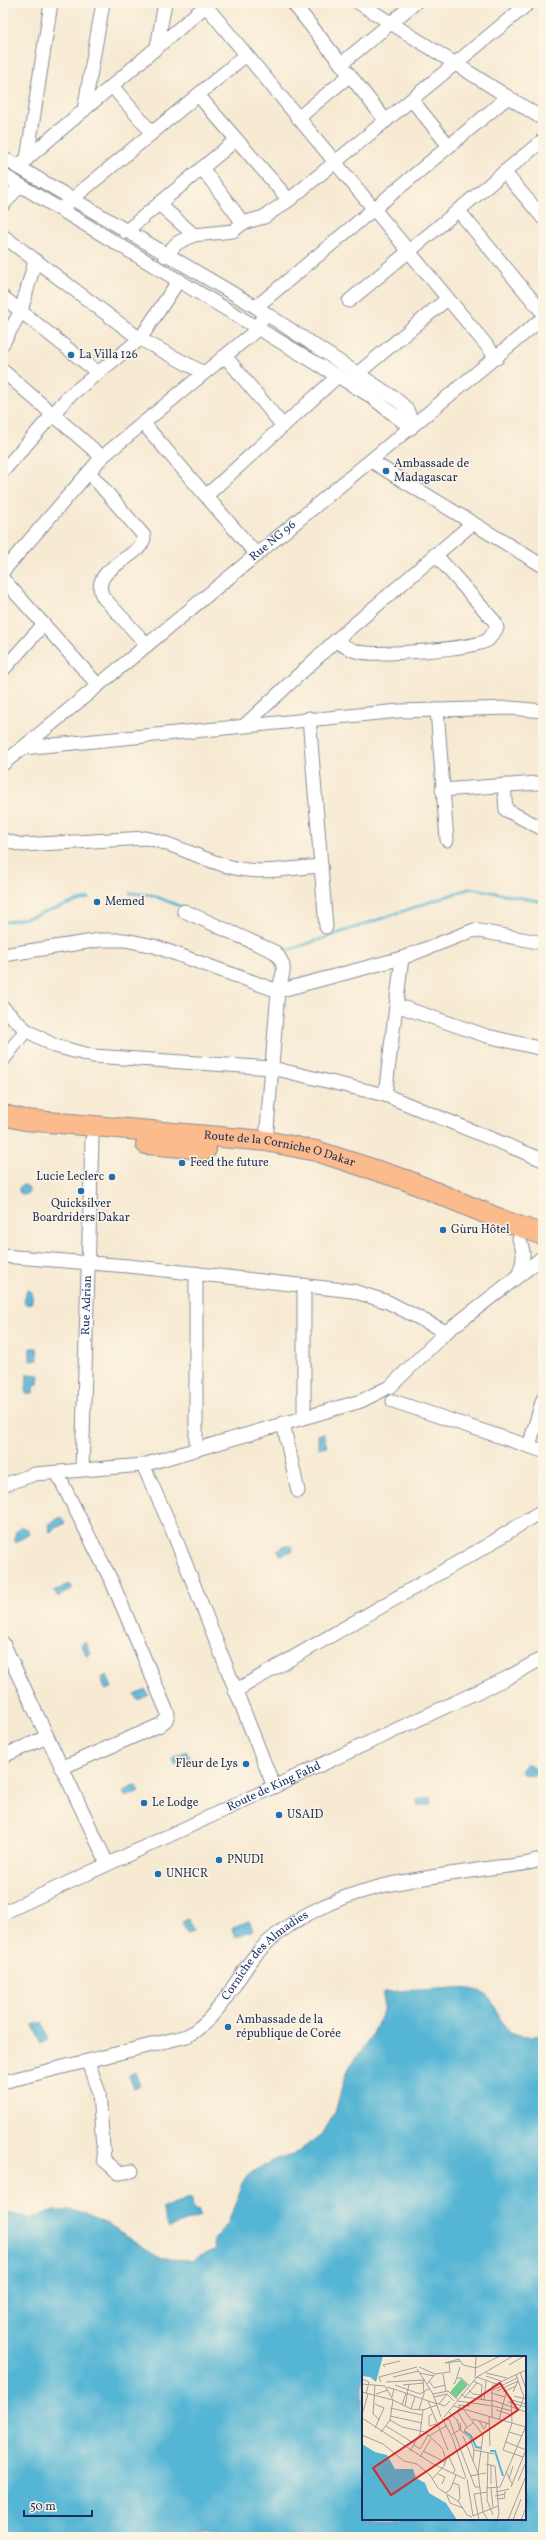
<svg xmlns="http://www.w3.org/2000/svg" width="546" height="2540" font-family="Vollkorn,serif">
	<rect width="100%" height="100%" fill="#fcf5e5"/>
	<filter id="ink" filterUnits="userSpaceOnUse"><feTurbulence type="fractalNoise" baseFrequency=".025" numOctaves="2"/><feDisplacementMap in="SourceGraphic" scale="8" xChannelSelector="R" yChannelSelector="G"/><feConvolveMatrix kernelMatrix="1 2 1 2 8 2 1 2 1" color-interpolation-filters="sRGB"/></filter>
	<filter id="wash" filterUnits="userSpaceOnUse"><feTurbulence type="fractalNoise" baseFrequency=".012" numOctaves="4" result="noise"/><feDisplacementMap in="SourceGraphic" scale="16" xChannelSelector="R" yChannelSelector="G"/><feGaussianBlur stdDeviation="0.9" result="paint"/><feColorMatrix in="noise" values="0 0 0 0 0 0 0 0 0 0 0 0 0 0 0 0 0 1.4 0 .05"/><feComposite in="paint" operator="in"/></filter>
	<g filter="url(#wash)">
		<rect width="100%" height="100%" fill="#f7ead3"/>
		<!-- water -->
		<g fill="#55b5d4" stroke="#387299" fill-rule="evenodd">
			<circle cx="24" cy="1190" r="5"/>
			<path d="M27,1290L32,1292V1302L27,1305L24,1302Z"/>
			<path d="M30,1348H37L38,1360L30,1361Z"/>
			<path d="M27,1374L39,1375L38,1384L33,1388V1394H26Z"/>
			<path d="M323,1433L327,1446L318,1448V1435Z"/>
			<path d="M61,1517L65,1523L50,1532L48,1524Z"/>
			<path d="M22,1527L27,1529L29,1534L16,1543L14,1539L16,1531Z"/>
			<path d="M285,1545L292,1547L293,1551L280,1555L278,1550Z"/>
			<path d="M69,1584L72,1589L58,1597L54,1591Z"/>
			<path d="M85,1642L91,1653L87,1656L81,1644Z"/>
			<path d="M107,1675L112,1688L106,1690L101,1678Z"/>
			<path d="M146,1690L149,1695L138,1700L135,1695Z"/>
			<path d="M186,1751L190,1758L175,1765L173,1758Z"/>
			<path d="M526,1764L536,1769L535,1775L524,1774L520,1770Z"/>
			<path d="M135,1785L139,1791L126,1797L123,1792Z"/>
			<path d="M431,1797L432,1804L418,1807L417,1800Z"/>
			<path d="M188,1919L193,1931L187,1933L182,1921Z"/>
			<path d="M249,1921L253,1930L235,1937L232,1928Z"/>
			<path d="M455,1988C465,1989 476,1988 485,1994C502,2004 494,2036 528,2036C533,2036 538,2036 543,2034V2537H3V2212L29,2218L54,2211H72L90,2215L105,2222L162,2259L193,2260L215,2249L213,2240L228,2223L243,2183L251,2173L274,2160L298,2152L323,2133L335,2113L344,2079L350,2066L373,2035L383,2011L384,1992ZM363,2357H525V2519H363Z"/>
			<path d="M42,2022L49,2040L41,2044L33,2025Z"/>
			<path d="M135,2072L140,2086L134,2089L129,2075Z"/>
			<path d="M189,2198L194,2211L197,2210L200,2217L169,2228L162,2208Z"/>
		</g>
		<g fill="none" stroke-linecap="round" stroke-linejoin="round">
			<!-- stream -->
			<g stroke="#55b5d4" stroke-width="2.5">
				<path d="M130,893L152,895L182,907"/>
				<path d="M3,922C32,920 60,905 89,898"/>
				<path d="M271,943L289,950L471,888L543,902"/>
			</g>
		</g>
	</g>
	<g filter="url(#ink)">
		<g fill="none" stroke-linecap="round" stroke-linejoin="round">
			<defs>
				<g id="minor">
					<path d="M293,3L386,121"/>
					<path d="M359,3L543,119"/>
					<path d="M206,6L497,358"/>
					<path d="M157,47L165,3"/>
					<path d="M341,64L415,3"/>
					<path d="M112,86L152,133"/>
					<path d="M198,95L289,200"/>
					<path d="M412,100L449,146"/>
					<path d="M84,110L103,3"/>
					<path d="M298,118L350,75"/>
					<path d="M3,158L256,307L390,395C401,403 414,411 408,426"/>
					<path d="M27,159L51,3"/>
					<path d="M17,167L209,3"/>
					<path d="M202,168L243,223"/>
					<path d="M504,172L543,218"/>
					<path d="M3,175L369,395L411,428"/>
					<path d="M159,204L194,235"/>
					<path d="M3,205L20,185"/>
					<path d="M65,205L246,55"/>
					<path d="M458,210L543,313"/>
					<path d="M125,232L236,140"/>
					<path d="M3,236L140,339L204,373"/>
					<path d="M165,256L177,243L194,235L233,231L243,223L264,217L289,200L529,3"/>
					<path d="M3,297L97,372"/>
					<path d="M349,301L543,140"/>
					<path d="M256,307L508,97"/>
					<path d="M3,343L21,311L35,261"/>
					<path d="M225,356L283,426"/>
					<path d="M3,371L102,457"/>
					<path d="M357,374L447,299"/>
					<path d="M143,423L257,555"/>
					<path d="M371,461L543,566"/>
					<path d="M3,471L68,397L140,339L179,280"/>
					<path d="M89,472L144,536C145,558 87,567 103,597L147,645"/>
					<path d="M207,495L338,376"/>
					<path d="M3,571L102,457L259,328L261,320"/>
					<path d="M3,579L98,685"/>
					<path d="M335,641C343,645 351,651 360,652C378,656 474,649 488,640L497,628L495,622L435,554"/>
					<path d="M3,670L44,624"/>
					<path d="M437,710L447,840"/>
					<path d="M309,718L326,927"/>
					<path d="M245,725L335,641L473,523"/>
					<path d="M23,748L399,711L511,708L543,711"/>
					<path id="s1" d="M3,764L543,318"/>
					<path d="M504,785L506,810L543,829"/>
					<path d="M442,790L537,783"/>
					<path d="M3,840L22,845L146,838C176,844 202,860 231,867C259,875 292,868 321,866"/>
					<path d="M184,911L275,952C288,967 283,973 278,991L266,1141"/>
					<path d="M3,955L100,940H125L154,946L278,991L402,958L474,930L543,943"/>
					<path d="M396,1005L487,1036L543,1049"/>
					<path d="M3,1008L26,1030"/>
					<path d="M3,1060L26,1030L55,1046L93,1056L272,1068L385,1095L543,1160"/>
					<path d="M385,1095L402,958"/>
					<path d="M3,1256L128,1266L353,1291L388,1302L446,1332"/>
					<path d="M196,1273V1448"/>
					<path d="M518,1276C524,1261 525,1252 519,1239"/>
					<path d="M304,1285V1416"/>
					<path d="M390,1387L446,1332L543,1257"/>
					<path d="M393,1401L543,1451"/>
					<path d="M283,1423L298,1491"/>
					<path d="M529,1446L543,1399"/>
					<path d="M143,1465L171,1527L274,1787"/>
					<path id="s2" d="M82,1470L92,1139"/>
					<path d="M57,1473L112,1582L168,1714L166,1720L160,1725L61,1768"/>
					<path d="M3,1485L35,1474L143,1465L361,1401L385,1389"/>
					<path d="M3,1643L107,1863"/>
					<path d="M235,1691L488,1545L543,1510"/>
					<path d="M3,1756L47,1737"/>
					<path id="s3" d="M3,1913L505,1679L543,1658"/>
					<path d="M88,2062L99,2093L104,2160L119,2173L132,2171"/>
					<path id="s4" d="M3,2082L187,2036C219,2018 232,1985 254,1957C268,1939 287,1926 306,1915C363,1883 421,1879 483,1869C503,1866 525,1866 543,1859"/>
				</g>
				<g id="highway">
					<path id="s5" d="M3,1115L25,1120L266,1141L316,1151L406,1180L502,1220L543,1235"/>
					<path d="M146,1144L206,1149"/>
				</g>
			</defs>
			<!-- minor casing -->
			<use href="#minor" stroke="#898c98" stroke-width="15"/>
			<!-- highway casing -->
			<use href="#highway" stroke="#898c98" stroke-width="22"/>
			<!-- minor -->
			<use href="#minor" stroke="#fff" stroke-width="13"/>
			<!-- highway -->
			<use href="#highway" stroke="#fbbb8c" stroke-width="20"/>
		</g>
	</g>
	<!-- markers -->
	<g fill="#1f6fb2" stroke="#fcf5e5" stroke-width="1.5">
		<circle cx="71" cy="355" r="4"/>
		<circle cx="386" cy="471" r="4"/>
		<circle cx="97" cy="902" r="4"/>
		<circle cx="182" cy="1163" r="4"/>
		<circle cx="112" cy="1177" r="4"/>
		<circle cx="81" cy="1191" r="4"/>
		<circle cx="443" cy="1230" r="4"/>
		<circle cx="246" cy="1764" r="4"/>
		<circle cx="144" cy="1803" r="4"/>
		<circle cx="279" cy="1815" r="4"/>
		<circle cx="219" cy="1860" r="4"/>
		<circle cx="158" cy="1874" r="4"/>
		<circle cx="228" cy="2027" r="4"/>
	</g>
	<g text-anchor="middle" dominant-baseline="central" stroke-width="3" stroke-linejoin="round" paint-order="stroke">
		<!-- poi labels -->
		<g font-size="12" fill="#1b2f5e" stroke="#fcf5e5" text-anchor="start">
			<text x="79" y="355">La Villa 126</text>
			<text x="394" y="464">Ambassade de<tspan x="394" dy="14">Madagascar</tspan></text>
			<text x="105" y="902">Memed</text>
			<text x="190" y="1163">Feed the future</text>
			<text x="104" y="1177" text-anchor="end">Lucie Leclerc</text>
			<text x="81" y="1204" text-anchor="middle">Quicksilver<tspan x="81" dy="14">Boardriders Dakar</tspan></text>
			<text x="451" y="1230">Gùru Hôtel</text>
			<text x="238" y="1764" text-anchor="end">Fleur de Lys</text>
			<text x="152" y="1803">Le Lodge</text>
			<text x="287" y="1815">USAID</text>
			<text x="227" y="1860">PNUDI</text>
			<text x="166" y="1874">UNHCR</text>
			<text x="236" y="2020">Ambassade de la<tspan x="236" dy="14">république de Corée</tspan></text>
		</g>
		<!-- street labels -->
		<g font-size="12" fill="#1b2f5e" stroke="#fcf5e5">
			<text stroke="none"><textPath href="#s1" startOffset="350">Rue NG 96</textPath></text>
			<text stroke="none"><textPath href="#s5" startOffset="279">Route de la Corniche O Dakar</textPath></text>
			<text stroke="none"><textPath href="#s2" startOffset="165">Rue Adrian</textPath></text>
			<text stroke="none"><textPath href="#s3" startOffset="299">Route de King Fahd</textPath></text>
			<text stroke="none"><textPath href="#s4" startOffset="303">Corniche des Almadies</textPath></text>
		</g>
	</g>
	<!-- overview -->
	<g transform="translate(362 2356)">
		<rect width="164" height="164" fill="#f7ead3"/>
		<path d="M99,23L106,29L94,42L88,36Z" fill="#74cc92"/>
		<path d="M21,0L14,26L8,21L0,20V0ZM0,88L13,96L25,99L33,113H51L54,122L63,127L67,137L84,147L95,164H0Z" fill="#55b5d4"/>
		<path fill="none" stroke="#55b5d4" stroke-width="2" d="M102,75L109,80L114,91L119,92M128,95H133L141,120"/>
		<path fill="none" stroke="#9f9fa4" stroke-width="1" d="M98,5L83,7L97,3L101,9L114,12L138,0M147,9L162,0M23,11L21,9L38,5M57,11L73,18M55,13L71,38L79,61M158,16L164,33M58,17L72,20M124,17L145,22M81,18L84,36M154,19L162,41L157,54M124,20L139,25M31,21L57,15M115,21L134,28M95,22H99L107,29M113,22L114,0M0,23L7,26L4,38M67,25L72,32L83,29M111,25L120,29L119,44M19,26L17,21L55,11M24,26L63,24M0,28L23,30L31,44L28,64L19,76M65,28L73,18L88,16L87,7M91,28L93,27L98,11M13,29L11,58L18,64M33,29L58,38L68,32M41,29L62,27M25,31L32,33L30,41M32,33L75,48M107,34L111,38L119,39M131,34L155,22M135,35L156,25M0,36L31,44L49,53L61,54L75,49M141,36L154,30M151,36L156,25M129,37L143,41M14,38L26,34M71,38L86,35L95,43M99,38L103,41L130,45M152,40L164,43M72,41L85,38L92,45M149,41L150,67L141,94L161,101M102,42L115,27M122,44L124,25M130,44L164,56M150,44L164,48M66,45L86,94M96,45L131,50M146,46L164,51M74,47L83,50L88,45M77,48L85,38M40,49L44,37M96,49L108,50M98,49L96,56L105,72M43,50L47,28M91,50L164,71M131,50L150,55M28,52L60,59M49,53L53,41M57,53L62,38L61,24M101,53L121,79L116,117L121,156L111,160M134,54L150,59M86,55L95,64L98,74L108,82L112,94L111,105M70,58L67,60V70L74,68M0,59L6,38M28,60L60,67M82,61L115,21L151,0M127,61L128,90M0,62L71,108L103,123M80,62L90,81L104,122M130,62V30L164,14M82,63H87L113,131H118M110,63L128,68M28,64L40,71L63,76L81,93M137,64L144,37M117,65L122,73L125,67M24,70L53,88M13,72L22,52L13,48M102,74L112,66M147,76L160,80M90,78L99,73L98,67M0,79L21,88L42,105L55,108L68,119L76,132L97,146L105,159L110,161M67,80L84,70M101,80L116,117M144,86L164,94M52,89L58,93L66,79M112,94L132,98M48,95L58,78L61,54M61,95L83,106M126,97L125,144L131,159M58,101L69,83M83,102L87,101L93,114L91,118M124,108L133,110L137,158L135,164M129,109V128M144,115L150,128M76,118L83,121L80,128M108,120L124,117M70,123L82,110L84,104L81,94M105,123L111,160M147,123L151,110M156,125L164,106M91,127L97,129L98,142L96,145M149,131L164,94M124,132L138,131L164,70M129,132L131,151M134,136L147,133M83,137L88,134L94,119M85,139L88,147L101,152M133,140L143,138V135M135,143L143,142L142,138M117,164L112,138L125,136M126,164L121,156L136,150M146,164L164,120M151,164L159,143M159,164L164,152"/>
		<path fill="#d62828" fill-opacity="0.15" stroke="#d62828" stroke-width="2" d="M138,27L156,54L29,139L11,112Z"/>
		<rect width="164" height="164" fill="none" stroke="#1b2f5e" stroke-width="2"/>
	</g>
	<!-- margin -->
	<rect width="546" height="2540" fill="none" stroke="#fcf5e5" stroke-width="16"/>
	<!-- scale -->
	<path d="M24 2510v6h68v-6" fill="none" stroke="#1b2f5e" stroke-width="2"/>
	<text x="30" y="2510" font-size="12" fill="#1b2f5e" stroke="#fcf5e5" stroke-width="3" paint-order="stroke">50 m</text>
</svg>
